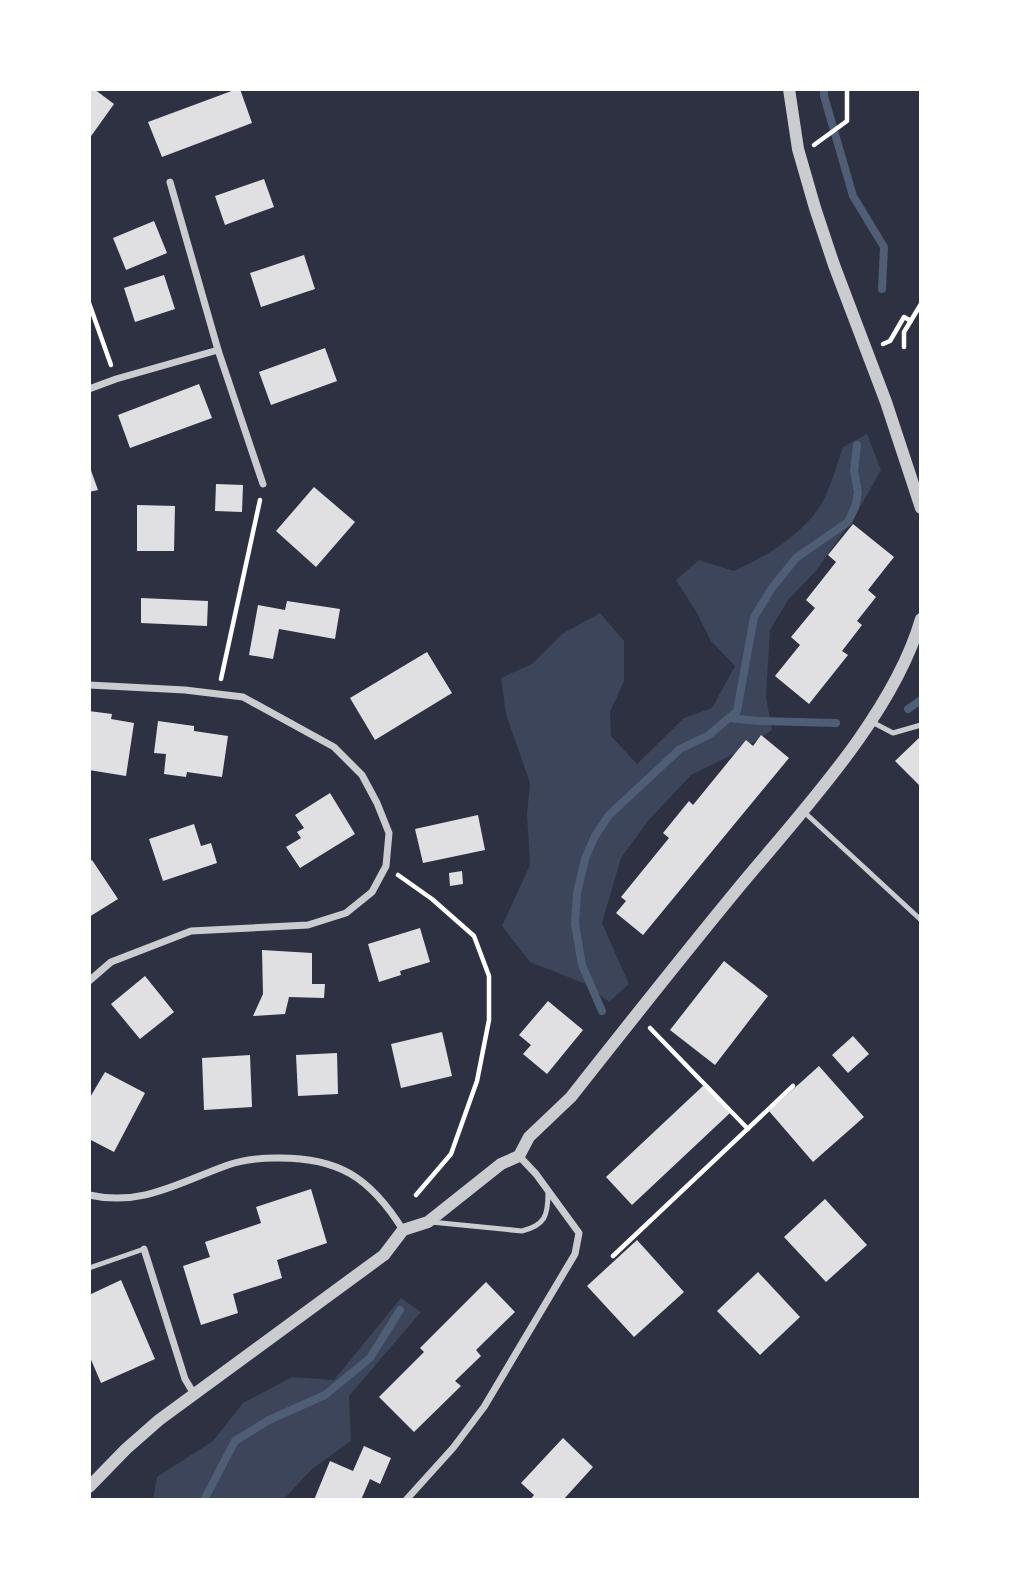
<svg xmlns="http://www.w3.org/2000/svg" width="1010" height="1589" font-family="'Asap Condensed',sans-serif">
	<rect width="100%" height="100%" fill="#2d3142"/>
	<!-- green -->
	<g fill="#3c4559">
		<path d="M867,434L881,470L855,516L815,572L788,600L770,630L766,697L772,730L738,752L691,775L648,821L621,858L602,923L629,984L609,1002L586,984L530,962L502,926L530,865L527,814L530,783L506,714L501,678L532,664L562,634L600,613L624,641V681L610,712L611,736L637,764L684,718L712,708L735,666L711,641L696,611L676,580L699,560L734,571C767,556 806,533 824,499C832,483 837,464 843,447Z"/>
		<path d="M401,1298L421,1312L349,1396L351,1441L312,1469L283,1500H153L157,1477L213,1441L243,1403L292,1377L334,1380Z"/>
	</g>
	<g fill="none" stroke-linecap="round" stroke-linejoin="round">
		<!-- stream -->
		<g stroke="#4f5d75" stroke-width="8">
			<path d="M824,89V96L853,196L884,247L882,289"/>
			<path d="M908,709L921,700"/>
			<path d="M729,718L759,721L836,723"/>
			<path d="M602,1011L582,965L575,924L577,893L585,859L595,836L609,815L680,749L709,735L737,711L754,617L772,588L796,558L848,522L855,507L858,493L854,470L857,445"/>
			<path d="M204,1500L235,1441L269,1420L325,1395L370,1358L400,1310"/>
		</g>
	</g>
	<!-- building -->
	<g fill="#e0e0e3">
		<path d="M89,89H94L114,104L89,139Z"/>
		<path d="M237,89H240L252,123L162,157L148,122Z"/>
		<path d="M264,179L274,207L225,225L215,196Z"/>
		<path d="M154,221L167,253L126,270L113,238Z"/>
		<path d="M304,255L315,289L261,307L250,273Z"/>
		<path d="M164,275L175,309L135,322L124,288Z"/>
		<path d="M325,348L337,381L271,405L259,372Z"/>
		<path d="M199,384L212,418L130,448L118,415Z"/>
		<path d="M89,465L98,490L89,492Z"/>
		<path d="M216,484L243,485L242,512L215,511Z"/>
		<path d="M314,487L355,522L316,567L276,531Z"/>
		<path d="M137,505L175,506L174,551H137Z"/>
		<path d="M853,524L894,557L868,590L876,597L857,621L862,625L842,651L848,655L809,704L775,676L800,645L791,637L815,608L806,600L836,562L828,555Z"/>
		<path d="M141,598L208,601L207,626L141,623Z"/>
		<path d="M287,601L340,609L335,639L279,629L273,659L249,655L258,605L285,610Z"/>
		<path d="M427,652L452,693L375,740L350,698Z"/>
		<path d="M89,711L112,714L111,719L134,723L126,776L89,770Z"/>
		<path d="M158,721L194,726V731L228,736L222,777L187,772L186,777L164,774L166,754L154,753Z"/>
		<path d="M761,735L789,758L643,935L616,913L626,901L621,897L669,838L663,833L689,801L693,805L746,740L753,746Z"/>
		<path d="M921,736V787L895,761Z"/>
		<path d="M330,793L355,834L300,868L286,847L301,838L297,832L304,828L295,815Z"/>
		<path d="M478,815L485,850L423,863L415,829Z"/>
		<path d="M194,824L201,846L211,843L217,863L163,881L149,839Z"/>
		<path d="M92,860L118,899L89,917V862Z"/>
		<path d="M462,871L463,884L450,886L449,873Z"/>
		<path d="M420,928L430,962L400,971L401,975L379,982L368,944Z"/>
		<path d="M262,950L312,953V984H325L324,998L289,997L285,1014L253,1016L263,994Z"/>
		<path d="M724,961L768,996L715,1065L670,1030Z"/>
		<path d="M145,976L174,1012L140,1039L111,1004Z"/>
		<path d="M548,1001L583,1030L547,1074L523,1054L531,1045L519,1035Z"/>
		<path d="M442,1032L452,1076L401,1088L391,1044Z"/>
		<path d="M853,1036L869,1054L848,1073L832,1055Z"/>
		<path d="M337,1053L338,1094L298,1096L296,1055Z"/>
		<path d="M250,1055L252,1107L204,1110L202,1058Z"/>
		<path d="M819,1066L864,1117L813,1162L769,1111Z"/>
		<path d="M105,1072L145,1093L114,1152L89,1139V1099Z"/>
		<path d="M704,1085L730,1113L632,1205L606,1177Z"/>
		<path d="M311,1189L327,1243L277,1260L282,1278L233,1294L238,1313L201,1325L183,1266L210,1257L205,1242L261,1223L256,1207Z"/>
		<path d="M825,1199L867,1245L826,1282L784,1237Z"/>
		<path d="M637,1240L684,1292L634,1337L587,1286Z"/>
		<path d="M758,1272L800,1317L760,1355L717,1311Z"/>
		<path d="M121,1280L155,1359L101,1383L89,1355V1295Z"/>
		<path d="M486,1282L515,1312L476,1350L481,1356L455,1381L461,1386L414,1432L379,1397L424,1352L420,1348Z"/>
		<path d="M563,1438L593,1467L563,1500H530L534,1495L521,1483Z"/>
		<path d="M364,1446L391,1458L380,1484L370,1479L361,1500H314L330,1461L353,1471Z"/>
	</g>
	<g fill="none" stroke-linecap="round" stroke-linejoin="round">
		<!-- path -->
		<g stroke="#fff" stroke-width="4.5">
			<path d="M814,145L847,121V89"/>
			<path d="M89,303L111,365"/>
			<path d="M883,344L890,341L904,317L911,321"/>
			<path d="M904,347V332L921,304"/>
			<path d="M221,679L260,500"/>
			<path d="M398,875L432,899L474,936L489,976V1020L477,1081L451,1154L416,1195"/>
			<path d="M650,1028L748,1129"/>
			<path d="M613,1256L793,1086"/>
		</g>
		<!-- service -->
		<g stroke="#caccd0" stroke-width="5">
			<path d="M872,722L893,733L921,725"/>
			<path d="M803,811L921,920"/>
			<path d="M431,1222L522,1231C545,1225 548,1216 548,1193"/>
			<path d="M89,1268L144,1249"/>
		</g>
		<!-- minor -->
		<g stroke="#caccd0" stroke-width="7">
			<path d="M218,350L263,484"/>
			<path d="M89,389L116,379L218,350L170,182"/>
			<path d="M89,685L185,690L243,697L334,747L362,775L377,803L389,833L386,866L372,892L346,913L308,925L191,931L111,962L89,981"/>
			<path d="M89,1195C142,1207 180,1182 228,1165C242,1160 260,1158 276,1158C338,1157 370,1177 403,1230"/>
			<path d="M144,1249L185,1379L194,1394"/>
			<path d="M406,1500L453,1448L484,1407L575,1254L579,1233L536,1174L519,1156"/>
		</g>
		<!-- tertiary -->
		<g stroke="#caccd0" stroke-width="12">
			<path d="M789,89L798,149L815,208L834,265L886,402L921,508"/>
			<path d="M89,1487L126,1449L159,1420L384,1255L403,1230L428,1222L501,1164L519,1156L529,1137L571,1097C627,1026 683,955 740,886C803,810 893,715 921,619"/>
		</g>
	</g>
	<!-- border -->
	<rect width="1010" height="1589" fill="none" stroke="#ffffff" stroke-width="182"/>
</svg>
